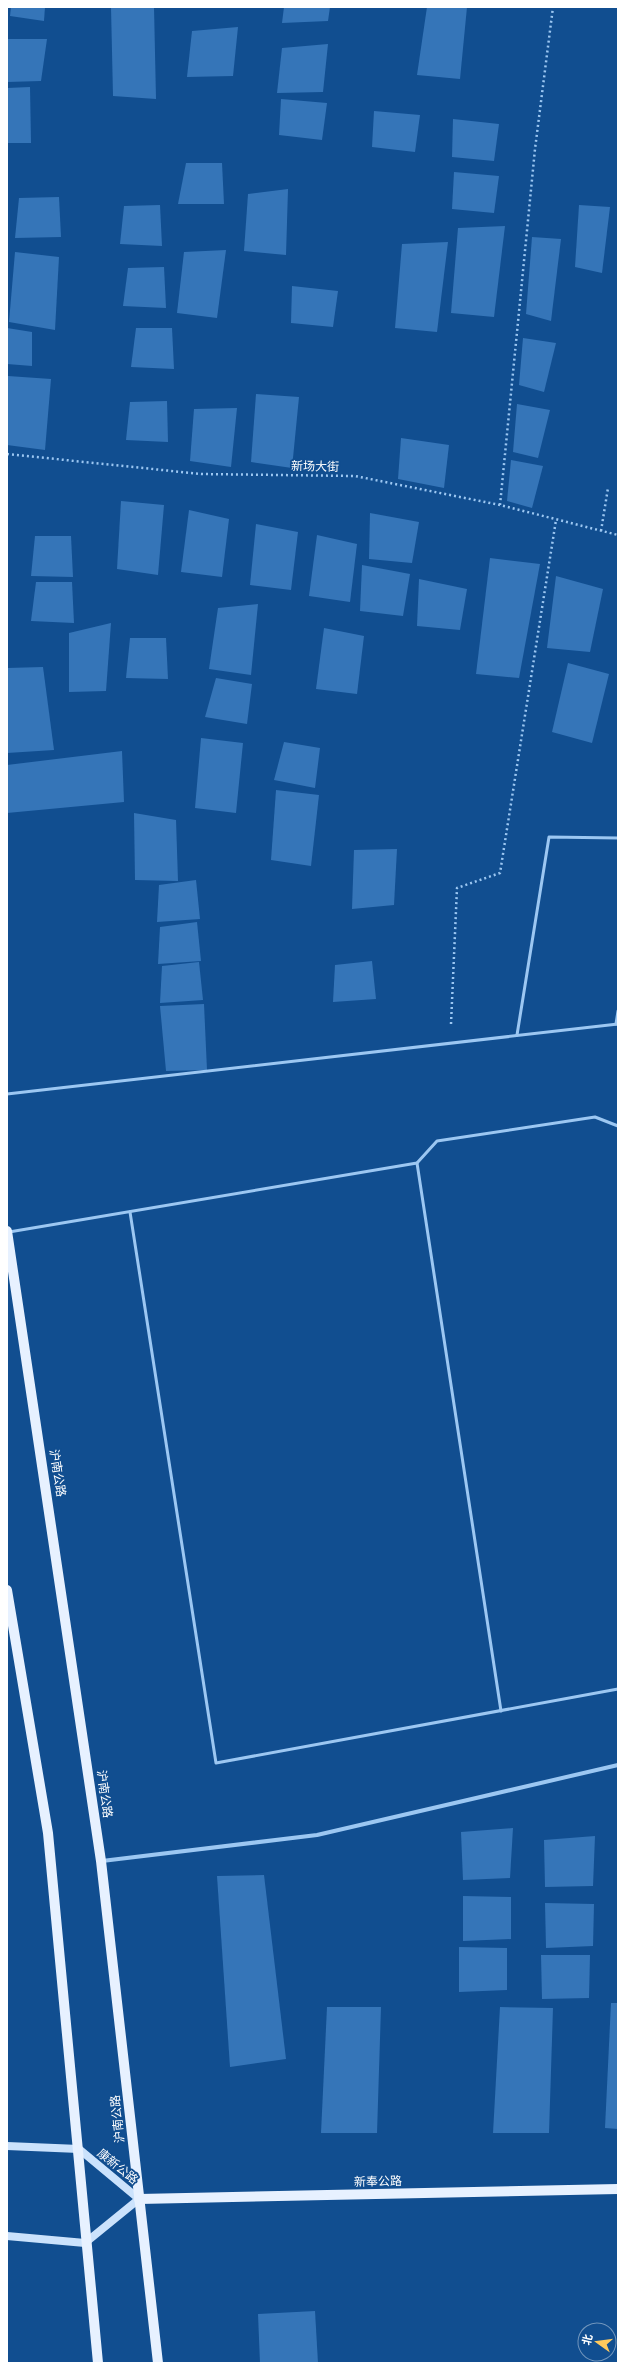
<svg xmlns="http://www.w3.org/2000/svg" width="625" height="2370" font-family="Montserrat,'Noto Sans SC',sans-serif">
	<rect width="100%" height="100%" fill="#114e90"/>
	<!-- building -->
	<g fill="#3575b8">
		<path d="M11,7H45L44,21L10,16Z"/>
		<path d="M111,7H154L156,99L113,96Z"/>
		<path d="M284,7H330L328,21L282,23Z"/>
		<path d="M427,7H467L460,79L417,75Z"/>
		<path d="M238,27L233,76L187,77L192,31Z"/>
		<path d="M7,39H47L41,81L7,82Z"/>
		<path d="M328,44L323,92L277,93L282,48Z"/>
		<path d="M30,87L31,143H7V88Z"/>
		<path d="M281,99L327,103L322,140L279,135Z"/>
		<path d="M374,111L420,115L415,152L372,147Z"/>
		<path d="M453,119L499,124L494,161L452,157Z"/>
		<path d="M186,163H222L224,204H178Z"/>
		<path d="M454,172L499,176L494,213L452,209Z"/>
		<path d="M288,189L286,255L244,251L248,194Z"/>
		<path d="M59,197L61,237L15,238L19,198Z"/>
		<path d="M160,205L162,246L120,244L124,206Z"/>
		<path d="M579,205L610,207L602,273L575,267Z"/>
		<path d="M505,226L494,317L451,313L458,228Z"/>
		<path d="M532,237L561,239L551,321L526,314Z"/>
		<path d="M448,242L437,332L395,328L402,244Z"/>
		<path d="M226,250L217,318L177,313L184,252Z"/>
		<path d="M15,252L59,257L55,330L9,322Z"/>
		<path d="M164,267L166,308L123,306L128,268Z"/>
		<path d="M292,286L338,291L333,327L291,323Z"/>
		<path d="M7,328L32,332V366L7,364Z"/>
		<path d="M136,328H172L174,369L131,367Z"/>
		<path d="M523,338L556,343L544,392L519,385Z"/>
		<path d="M8,376L51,379L45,450L7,445Z"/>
		<path d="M256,394L299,397L292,468L251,462Z"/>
		<path d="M167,401L168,442L126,440L130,402Z"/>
		<path d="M517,404L550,410L538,458L513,452Z"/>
		<path d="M237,408L231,467L190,461L194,409Z"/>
		<path d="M401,438L449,445L444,488L398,479Z"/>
		<path d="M511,460L543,466L532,508L507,501Z"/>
		<path d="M121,501L164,505L158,575L117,569Z"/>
		<path d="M189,510L229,519L222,577L181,572Z"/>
		<path d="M370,513L419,522L412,563L369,559Z"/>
		<path d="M256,524L298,532L291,590L250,585Z"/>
		<path d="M317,535L357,544L350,602L309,596Z"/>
		<path d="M35,536H71L73,577L31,576Z"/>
		<path d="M490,558L540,564L519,678L476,674Z"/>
		<path d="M362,565L410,574L403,616L360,611Z"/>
		<path d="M556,576L603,589L590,652L547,648Z"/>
		<path d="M419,579L467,589L460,630L417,626Z"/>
		<path d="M36,582H72L74,623L31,621Z"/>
		<path d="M258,604L251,675L209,669L218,608Z"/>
		<path d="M111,623L106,691L69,692V633Z"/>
		<path d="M324,628L364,636L357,694L316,689Z"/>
		<path d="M130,638H166L168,679L126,678Z"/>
		<path d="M568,663L609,674L592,743L552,732Z"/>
		<path d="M43,667L54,750L7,753V668Z"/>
		<path d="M216,678L252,684L247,724L205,717Z"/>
		<path d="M201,738L243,743L236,813L195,808Z"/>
		<path d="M284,742L320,748L315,788L274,780Z"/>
		<path d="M122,751L124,802L7,813V765Z"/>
		<path d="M276,790L319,795L311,866L271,860Z"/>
		<path d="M134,813L176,820L178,881L135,880Z"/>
		<path d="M397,849L394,905L352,909L354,850Z"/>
		<path d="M196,880L200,919L157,922L159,885Z"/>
		<path d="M197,922L201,961L158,964L160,927Z"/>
		<path d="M372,961L376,999L333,1002L335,965Z"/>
		<path d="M199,962L203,1000L160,1003L162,966Z"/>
		<path d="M204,1004L207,1070L166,1071L160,1006Z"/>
		<path d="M513,1828L510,1878L463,1880L461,1832Z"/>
		<path d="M595,1836L593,1886L545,1887L544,1840Z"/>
		<path d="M264,1875L286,2059L230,2067L217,1876Z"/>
		<path d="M463,1896L511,1897V1939L463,1941Z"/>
		<path d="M545,1903L594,1904L593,1946L546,1948Z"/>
		<path d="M459,1947L507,1948V1990L459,1992Z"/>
		<path d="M541,1955H590L589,1998L542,1999Z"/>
		<path d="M611,2003H618V2129L605,2128Z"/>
		<path d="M327,2007H381L377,2133H321Z"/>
		<path d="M500,2007L553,2008L549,2133H493Z"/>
		<path d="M315,2311L318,2363H260L258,2314Z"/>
	</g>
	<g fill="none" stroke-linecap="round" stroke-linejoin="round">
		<!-- path -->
		<g stroke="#9cc7f2" stroke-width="2.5" stroke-dasharray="2 3" stroke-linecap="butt">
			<path d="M7,454L201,474L355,476L500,505L618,535"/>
			<path d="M500,505L535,149L553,7"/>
			<path d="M601,531L608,488"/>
			<path d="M451,1024L457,888L500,873L556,520"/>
		</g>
		<!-- service -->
		<g stroke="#9cc7f2" stroke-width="3">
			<path d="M616,1024L618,1011"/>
			<path d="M517,1035L549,837L618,838"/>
			<path d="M7,1094L618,1024"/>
			<path d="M417,1163L501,1711"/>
			<path d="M130,1212L216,1763L618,1689"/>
			<path d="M9,1232L417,1163L437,1141L595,1117L618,1126"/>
		</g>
		<!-- minor -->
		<path stroke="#9cc7f2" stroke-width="4" d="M102,1861L317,1835L618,1765"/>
		<!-- secondary -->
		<path stroke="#cbe2fc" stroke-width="8" d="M7,2146L79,2149L139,2199L85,2243L7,2236"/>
		<!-- primary -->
		<g stroke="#e7f1ff" stroke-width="10">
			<path d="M7,1231L101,1861L158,2363"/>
			<path d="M7,1590L48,1833L98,2363"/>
			<path d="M139,2199L618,2189"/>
		</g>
	</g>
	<g text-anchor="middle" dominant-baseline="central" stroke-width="3.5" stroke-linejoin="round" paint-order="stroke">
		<!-- street labels -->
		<g font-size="12" fill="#fff" stroke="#114e90">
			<text transform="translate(315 466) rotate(1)">新场大街</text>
			<text transform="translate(58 1473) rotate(81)">沪南公路</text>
			<text transform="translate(105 1794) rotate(82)">沪南公路</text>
			<text transform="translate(117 2119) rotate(-96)">沪南公路</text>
			<text transform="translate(118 2166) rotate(39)">康新公路</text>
			<text transform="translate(378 2181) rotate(-1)">新奉公路</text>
		</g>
	</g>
	<!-- border -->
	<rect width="625" height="2370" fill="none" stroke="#ffffff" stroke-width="16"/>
	<!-- north arrow -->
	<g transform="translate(597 2342) rotate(284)"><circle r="19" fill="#114e90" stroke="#7095bc"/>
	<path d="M0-3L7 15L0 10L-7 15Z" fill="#ffc95d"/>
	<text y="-6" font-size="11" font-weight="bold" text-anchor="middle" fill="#ffffff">北</text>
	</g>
</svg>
